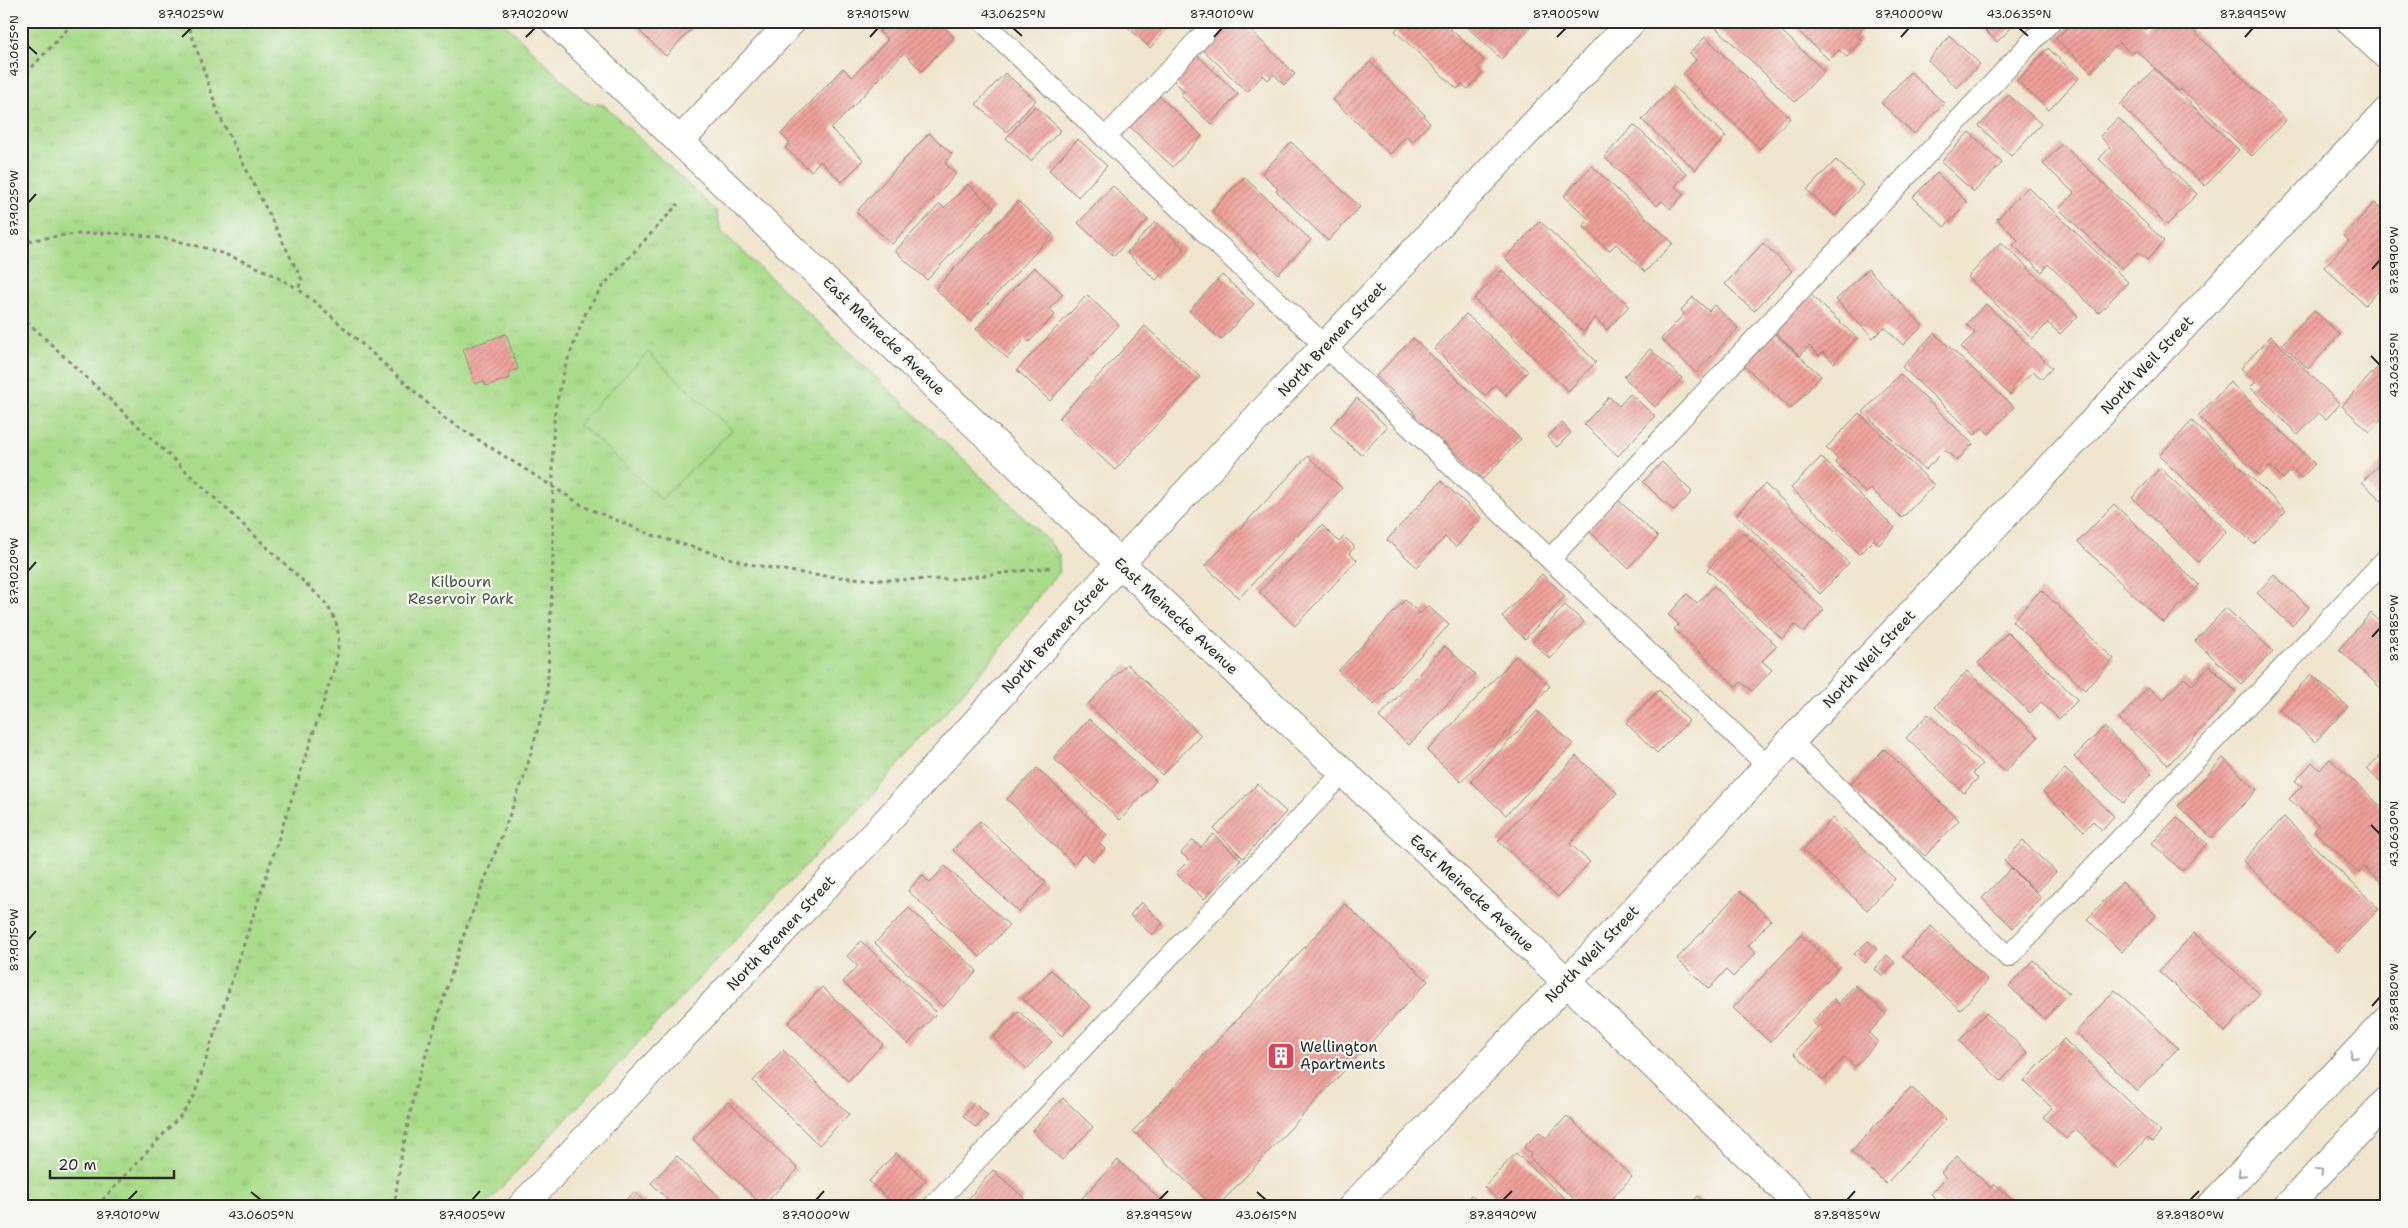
<svg xmlns="http://www.w3.org/2000/svg" width="2408" height="1228" font-family="'Shantell Sans',sans-serif">
	<defs>
		<pattern id="park-tufts" width="24" height="20" patternUnits="userSpaceOnUse" patternTransform="scale(1.25)"><rect width="24" height="20" fill="#a9dc8b"/><path d="M3 7l-1-3M5 7V3M7 7l1-3M15 17l-1-3M17 17v-4M19 17l1-3" fill="none" stroke="#92bd78"/></pattern>
		<pattern id="building-hatch" width="6" height="6" patternUnits="userSpaceOnUse" patternTransform="scale(1.25)"><rect width="6" height="6" fill="#efa19a"/><path d="M-1 1l2-2M0 6l6-6M5 7l2-2" fill="none" stroke="#c2837e"/></pattern>
	</defs>
	<rect width="100%" height="100%" fill="#f6f6f2"/>
	<filter id="ink" filterUnits="userSpaceOnUse"><feTurbulence type="fractalNoise" baseFrequency=".02" numOctaves="2"/><feDisplacementMap in="SourceGraphic" scale="10" xChannelSelector="R" yChannelSelector="G"/><feConvolveMatrix kernelMatrix="1 2 1 2 8 2 1 2 1" color-interpolation-filters="sRGB"/></filter>
	<filter id="wash" filterUnits="userSpaceOnUse"><feTurbulence type="fractalNoise" baseFrequency=".0096" numOctaves="4" result="noise"/><feDisplacementMap in="SourceGraphic" scale="20" xChannelSelector="R" yChannelSelector="G"/><feGaussianBlur stdDeviation="1.12" result="paint"/><feColorMatrix in="noise" values="0 0 0 0 0 0 0 0 0 0 0 0 0 0 0 0 0 1.4 0 .05"/><feComposite in="paint" operator="in"/></filter>
	<g filter="url(#wash)">
		<rect width="100%" height="100%" fill="#efe5cc"/>
		<!-- park -->
		<path fill="url(#park-tufts)" stroke="#6a845b" d="M21,21H502L585,102L604,105L716,211L721,231L1050,542L1059,555V573L1043,590L994,657L863,805L483,1207H21Z"/>
		<!-- garden -->
		<path fill="#a9dc8b" stroke="#6a845b" d="M648,352L732,430L661,499L590,433L577,425Z"/>
		<g id="blocks">
			<!-- building -->
			<g fill="url(#building-hatch)">
				<path d="M629,21H699L666,56Z"/>
				<path d="M889,21H938L954,37L922,71L904,53L831,129L864,160L842,182L820,161L811,171L785,148L790,143L781,134L843,68L852,77L888,40L879,32Z"/>
				<path d="M1121,21H1165L1170,26L1150,48Z"/>
				<path d="M1226,21H1241L1295,74L1284,85L1274,74L1268,80L1263,75L1247,92L1200,47Z"/>
				<path d="M1403,21H1442L1484,60L1477,68L1482,73L1468,89L1462,84L1457,89L1395,31Z"/>
				<path d="M1461,21H1523L1530,28L1501,59Z"/>
				<path d="M1720,21H1771L1824,71L1795,102L1715,27Z"/>
				<path d="M1798,21H1852L1862,31L1857,36L1862,40L1847,57L1839,50L1829,60L1795,28L1800,23Z"/>
				<path d="M1976,21H2006L2012,27L1997,42Z"/>
				<path d="M2073,21H2145L2141,25L2146,30L2154,21H2183L2286,120L2252,156L2181,89L2179,91L2136,50L2132,54L2119,42L2091,72L2056,39Z"/>
				<path d="M1950,36L1980,64L1957,88L1928,60Z"/>
				<path d="M1705,37L1790,118L1760,149L1683,74L1696,60L1690,53Z"/>
				<path d="M2048,48L2079,78L2049,110L2017,81Z"/>
				<path d="M1196,54L1238,94L1211,124L1180,95L1184,91L1172,79Z"/>
				<path d="M1370,62L1425,115L1424,117L1430,123L1412,142L1407,136L1390,154L1333,100Z"/>
				<path d="M2154,69L2239,150L2205,186L2120,105Z"/>
				<path d="M1910,72L1944,103L1914,134L1881,103Z"/>
				<path d="M1005,73L1036,100L1007,132L976,104Z"/>
				<path d="M1673,86L1726,136L1695,170L1642,120Z"/>
				<path d="M1157,94L1202,136L1173,167L1128,125Z"/>
				<path d="M2009,95L2041,124L2011,156L1979,126Z"/>
				<path d="M1035,106L1061,130L1031,161L1006,138Z"/>
				<path d="M2118,118L2197,194L2167,225L2099,159L2110,147L2100,136Z"/>
				<path d="M1634,125L1687,174L1675,186L1684,194L1671,209L1662,201L1657,206L1604,157Z"/>
				<path d="M1969,132L2002,163L1974,192L1941,162Z"/>
				<path d="M929,133L952,154L945,163L956,174L892,244L856,212Z"/>
				<path d="M1078,139L1107,166L1078,197L1049,170Z"/>
				<path d="M1291,142L1360,207L1328,241L1276,191L1278,189L1262,173Z"/>
				<path d="M2062,144L2164,241L2147,260L2138,252L2122,269L2059,209L2074,193L2043,164Z"/>
				<path d="M1836,160L1863,185L1835,216L1807,190Z"/>
				<path d="M1592,166L1673,243L1645,272L1616,244L1609,251L1583,226L1589,219L1564,196Z"/>
				<path d="M1937,173L1968,203L1944,227L1913,197Z"/>
				<path d="M1244,177L1311,240L1278,274L1212,211Z"/>
				<path d="M968,184L994,208L927,280L895,251L940,204L944,208Z"/>
				<path d="M1113,186L1148,220L1114,256L1078,223Z"/>
				<path d="M2028,187L2128,282L2099,313L2048,264L2042,272L2013,245L2018,240L1997,219Z"/>
				<path d="M1018,201L1053,234L971,321L935,289Z"/>
				<path d="M2387,201V282L2365,305L2324,267L2349,241L2344,236L2374,203L2381,208Z"/>
				<path d="M1540,221L1629,306L1607,330L1595,318L1583,332L1505,258Z"/>
				<path d="M1155,222L1185,249L1156,280L1127,253Z"/>
				<path d="M2001,242L2078,316L2060,334L2048,323L2032,339L1968,277Z"/>
				<path d="M1763,243L1792,271L1754,311L1725,284Z"/>
				<path d="M1034,267L1063,294L1049,309L1055,315L1029,342L1025,339L1007,358L976,329Z"/>
				<path d="M1868,269L1923,326L1903,345L1884,327L1873,338L1836,300Z"/>
				<path d="M1502,270L1596,362L1568,391L1474,299Z"/>
				<path d="M1222,275L1254,304L1221,340L1189,311Z"/>
				<path d="M1809,293L1857,338L1834,363L1823,352L1819,356L1809,346L1800,356L1773,330Z"/>
				<path d="M1087,295L1119,325L1050,401L1017,370Z"/>
				<path d="M1693,297L1709,311L1714,305L1738,328L1696,373L1661,339L1684,314L1681,310Z"/>
				<path d="M1986,304L2052,368L2042,379L2033,371L2010,395L1961,347L1975,333L1966,324Z"/>
				<path d="M2314,310L2340,335L2308,369L2282,344Z"/>
				<path d="M1466,314L1528,371L1506,395L1495,385L1485,396L1434,349Z"/>
				<path d="M1145,326L1200,377L1115,470L1059,418Z"/>
				<path d="M1772,331L1821,376L1791,409L1741,363Z"/>
				<path d="M1934,333L2014,407L1989,434L1982,428L1975,435L1902,367Z"/>
				<path d="M506,334L518,369L509,372L510,378L486,386L484,381L475,384L463,349Z"/>
				<path d="M2271,336L2340,404L2326,419L2319,413L2298,435L2250,387L2256,382L2241,368Z"/>
				<path d="M1413,338L1521,439L1483,479L1446,444L1431,439L1422,431L1413,411L1376,376Z"/>
				<path d="M1650,349L1682,378L1655,407L1624,377Z"/>
				<path d="M2387,357V422L2382,418L2370,432L2342,406Z"/>
				<path d="M1900,374L1973,444L1957,461L1945,450L1925,470L1863,412Z"/>
				<path d="M2230,382L2315,464L2301,478L2293,469L2283,479L2270,466L2260,476L2198,416Z"/>
				<path d="M1630,394L1655,416L1618,456L1584,424L1609,397L1619,406Z"/>
				<path d="M1357,398L1387,427L1361,455L1330,427Z"/>
				<path d="M1859,413L1934,485L1902,518L1871,489L1866,493L1835,462L1838,459L1826,448Z"/>
				<path d="M2192,421L2286,511L2254,544L2159,456Z"/>
				<path d="M1562,423L1571,433L1557,447L1548,437Z"/>
				<path d="M1308,456L1342,488L1239,598L1205,566Z"/>
				<path d="M2387,456V506L2362,482Z"/>
				<path d="M1821,457L1895,528L1879,545L1874,539L1859,554L1791,488Z"/>
				<path d="M1662,462L1692,492L1674,511L1643,482Z"/>
				<path d="M2160,468L2227,531L2198,562L2132,498Z"/>
				<path d="M1441,481L1482,518L1456,547L1445,537L1417,567L1387,540Z"/>
				<path d="M1765,484L1849,563L1820,594L1736,515Z"/>
				<path d="M1617,499L1658,537L1628,568L1588,530Z"/>
				<path d="M2114,504L2199,585L2163,623L2078,542Z"/>
				<path d="M1322,525L1339,542L1344,537L1355,547L1349,553L1357,560L1295,626L1259,592Z"/>
				<path d="M1742,532L1824,610L1804,632L1795,625L1782,639L1707,570Z"/>
				<path d="M1542,574L1565,596L1525,639L1502,617Z"/>
				<path d="M2274,575L2309,607L2292,626L2257,593Z"/>
				<path d="M1714,586L1777,646L1762,661L1772,670L1752,691L1741,682L1737,687L1674,629L1679,624L1668,615L1687,594L1697,604Z"/>
				<path d="M2041,590L2114,659L2085,690L2012,621Z"/>
				<path d="M1405,600L1420,614L1428,606L1449,625L1374,705L1338,671Z"/>
				<path d="M1565,605L1584,622L1550,659L1532,642Z"/>
				<path d="M2226,608L2273,651L2241,684L2195,641Z"/>
				<path d="M2371,613L2387,628V688L2384,691L2339,649Z"/>
				<path d="M2008,632L2078,700L2059,719L2041,702L2030,713L1978,663Z"/>
				<path d="M1445,646L1475,674L1409,745L1379,717Z"/>
				<path d="M1516,656L1550,686L1461,782L1427,751Z"/>
				<path d="M1127,664L1201,735L1162,775L1088,704Z"/>
				<path d="M2210,666L2236,692L2168,765L2119,719L2148,687L2163,700L2184,678L2192,685Z"/>
				<path d="M1967,671L2038,737L2005,772L1935,707Z"/>
				<path d="M2311,674L2348,707L2315,742L2279,709Z"/>
				<path d="M1659,690L1689,721L1657,753L1626,723Z"/>
				<path d="M1537,711L1573,744L1506,815L1471,782Z"/>
				<path d="M1928,714L1982,764L1973,773L1978,778L1964,793L1906,738Z"/>
				<path d="M1089,719L1156,781L1120,820L1053,758Z"/>
				<path d="M2104,727L2152,773L2123,803L2074,757Z"/>
				<path d="M2387,748V788L2367,769Z"/>
				<path d="M1884,749L1959,820L1925,856L1849,785Z"/>
				<path d="M1576,756L1617,793L1570,844L1590,862L1558,897L1498,841Z"/>
				<path d="M2223,758L2257,790L2212,838L2178,806Z"/>
				<path d="M2330,759L2387,812V878L2382,883L2364,867L2359,873L2314,831L2319,826L2289,799L2302,786L2295,781L2312,762L2320,770Z"/>
				<path d="M1037,768L1107,835L1099,843L1105,849L1093,861L1084,853L1073,864L1007,799Z"/>
				<path d="M2065,769L2114,816L2102,830L2093,821L2084,831L2043,792Z"/>
				<path d="M1257,784L1286,812L1243,858L1214,829Z"/>
				<path d="M2177,817L2207,844L2182,871L2152,843Z"/>
				<path d="M2284,817L2379,909L2338,952L2243,861Z"/>
				<path d="M1833,818L1895,879L1867,910L1803,850Z"/>
				<path d="M980,821L1046,882L1019,912L953,850Z"/>
				<path d="M1213,834L1241,860L1204,899L1176,873L1189,860L1181,853L1193,840L1201,847Z"/>
				<path d="M2023,841L2056,872L2037,892L2004,861Z"/>
				<path d="M945,866L1009,925L980,957L908,891L922,875L930,883Z"/>
				<path d="M2011,868L2041,898L2013,928L1982,898Z"/>
				<path d="M2122,882L2156,915L2122,952L2087,919Z"/>
				<path d="M1740,891L1771,920L1748,946L1756,953L1733,977L1726,970L1709,989L1677,959Z"/>
				<path d="M1141,902L1163,923L1152,935L1130,915Z"/>
				<path d="M1345,904L1428,981L1217,1207H1214L1133,1131Z"/>
				<path d="M909,908L977,971L943,1007L875,943Z"/>
				<path d="M1931,926L1988,980L1960,1010L1903,956Z"/>
				<path d="M2194,933L2260,994L2225,1032L2159,971Z"/>
				<path d="M1801,935L1838,969L1770,1042L1733,1008Z"/>
				<path d="M861,941L937,1013L908,1044L843,982L858,966L847,956Z"/>
				<path d="M1868,941L1877,949L1864,963L1854,954Z"/>
				<path d="M1887,955L1895,963L1883,976L1875,969Z"/>
				<path d="M2033,960L2069,993L2045,1019L2009,986Z"/>
				<path d="M1051,970L1090,1006L1062,1036L1023,999Z"/>
				<path d="M1855,985L1886,1014L1869,1033L1878,1042L1855,1067L1845,1057L1823,1080L1794,1053L1818,1027L1812,1022L1834,999L1838,1004Z"/>
				<path d="M822,987L883,1044L848,1081L788,1023Z"/>
				<path d="M2115,990L2178,1048L2137,1091L2076,1032Z"/>
				<path d="M1018,1011L1052,1042L1027,1069L993,1038Z"/>
				<path d="M1986,1013L2028,1053L2001,1081L1959,1041Z"/>
				<path d="M2064,1039L2161,1132L2152,1142L2147,1138L2118,1169L2076,1129L2066,1139L2043,1117L2052,1108L2024,1081Z"/>
				<path d="M783,1050L849,1114L819,1145L753,1081Z"/>
				<path d="M1911,1087L1946,1119L1886,1184L1851,1151Z"/>
				<path d="M1063,1098L1093,1127L1062,1160L1032,1131Z"/>
				<path d="M728,1102L798,1169L763,1206L693,1139Z"/>
				<path d="M974,1103L988,1116L976,1128L963,1116Z"/>
				<path d="M1567,1116L1632,1177L1604,1207H1582L1529,1157L1532,1154L1524,1147L1539,1132L1546,1138Z"/>
				<path d="M896,1153L926,1180L901,1207H897L869,1181Z"/>
				<path d="M1516,1153L1574,1207H1506L1484,1187Z"/>
				<path d="M677,1156L730,1207H662L668,1200L651,1183Z"/>
				<path d="M1957,1156L1990,1187L1994,1183L2020,1207H1944L1931,1194L1946,1178L1941,1173Z"/>
				<path d="M1118,1160L1168,1207H1092L1082,1198Z"/>
				<path d="M993,1170L1024,1198L1017,1207H976L968,1199Z"/>
				<path d="M634,1192L650,1207H620Z"/>
				<path d="M1471,1195L1484,1207H1461Z"/>
				<path d="M1698,1196L1710,1207H1687Z"/>
			</g>
		</g>
	</g>
	<g filter="url(#ink)">
		<use href="#blocks" fill-opacity="0" stroke="#8d887c" stroke-width="1"/>
		<g fill="none" stroke-linecap="round" stroke-linejoin="round">
			<defs>
				<g id="service">
					<path d="M982,21L1768,766"/>
					<path d="M1105,138L1216,21"/>
					<path d="M1550,559L2051,21"/>
					<path d="M1791,741L2008,957L2387,558"/>
					<path d="M932,1207L1343,773"/>
				</g>
				<g id="minor">
					<path d="M554,21L1120,563L1566,981L1802,1207"/>
					<path d="M2350,21L2387,56"/>
					<path d="M680,141L792,21"/>
					<path d="M521,1207L885,823L1120,563L1632,21"/>
					<path d="M1352,1207L1600,947L1791,741L2387,111"/>
				</g>
				<g id="secondary">
					<path d="M2210,1207L2387,1020"/>
					<path d="M2287,1207L2387,1101"/>
				</g>
			</defs>
			<!-- service casing -->
			<use href="#service" stroke="#8d887c" stroke-width="22"/>
			<!-- minor casing -->
			<use href="#minor" stroke="#8d887c" stroke-width="30"/>
			<!-- secondary casing -->
			<use href="#secondary" stroke="#8d887c" stroke-width="30"/>
			<!-- path -->
			<g stroke="#8d887c" stroke-width="3" stroke-dasharray="4 4" stroke-linecap="butt">
				<path d="M187,21L219,115L302,280L298,289L321,307L444,418L585,507L652,535L749,564L813,575L878,580L954,579L1054,567"/>
				<path d="M21,79L75,21"/>
				<path d="M21,243C114,220 217,239 298,289"/>
				<path d="M21,316L319,596C341,620 341,636 335,667L194,1096L183,1113L96,1207"/>
				<path d="M394,1207L401,1158L415,1089L463,937L524,777L547,697L553,561V437L555,409L566,364L586,312L602,287L678,204"/>
			</g>
			<!-- service -->
			<use href="#service" stroke="#fff" stroke-width="20"/>
			<!-- minor -->
			<use href="#minor" stroke="#fff" stroke-width="28"/>
			<!-- secondary -->
			<use href="#secondary" stroke="#fff" stroke-width="28"/>
		</g>
		<!-- one-way arrows -->
		<defs><path id="oneway-chevron" d="M-2-3.5L2.5 0L-2 3.5" fill="none" stroke-width="1.6" stroke-linecap="round" stroke-linejoin="round" transform="scale(1.25)"/></defs>
		<g stroke="#a0a0a0">
			<use href="#oneway-chevron" transform="translate(2353 1056) rotate(133)"/>
			<use href="#oneway-chevron" transform="translate(2320 1171) rotate(-47)"/>
			<use href="#oneway-chevron" transform="translate(2241 1174) rotate(133)"/>
		</g>
	</g>
	<!-- ticks -->
	<path fill="none" stroke="#2b2b2b" stroke-width="2" d="M1013,28L1022,36M2019,28L2028,36M182,37L191,28M526,37L535,28M870,37L878,28M1214,37L1222,28M1557,37L1566,28M1901,37L1909,28M2245,37L2253,28M28,46L37,54M28,203L36,194M2372,269L2380,260M2371,356L2380,365M28,571L36,562M2372,637L2380,628M2371,825L2380,834M28,940L36,931M2372,1006L2380,997M251,1192L261,1200M1257,1192L1266,1200M128,1200L137,1191M472,1200L480,1191M816,1200L824,1191M1159,1200L1168,1191M1503,1200L1512,1191M1847,1200L1855,1191M2190,1200L2199,1191"/>
	<!-- icons -->
	<defs>
		<symbol id="building-square" viewBox="-11 -11 22 22"><rect x="-9" y="-9" width="18" height="18" rx="4" fill="#d1495b" stroke="#f6f6f2"/><path d="M-4-6H4V6H1V3H-1V6H-4ZM-2.5-4.3h1.7v1.8h-1.7ZM.8-4.3h1.7v1.8H.8ZM-2.5-1h1.7V.8h-1.7ZM.8-1h1.7V.8H.8Z" fill="#fff"/></symbol>
	</defs>
	<g fill-rule="evenodd">
		<use href="#building-square" x="1265" y="1040" width="32" height="32"/>
	</g>
	<g text-anchor="middle" dominant-baseline="central" stroke-width="4.5" stroke-linejoin="round" paint-order="stroke">
		<!-- street labels -->
		<g font-size="15" fill="#2b2b2b" stroke="#f6f6f2">
			<text transform="translate(884 336) rotate(44)">East Meinecke Avenue</text>
			<text transform="translate(1332 339) rotate(-47)">North Bremen Street</text>
			<text transform="translate(2147 365) rotate(-47)">North Weil Street</text>
			<text transform="translate(1176 616) rotate(43)">East Meinecke Avenue</text>
			<text transform="translate(1055 635) rotate(-48)">North Bremen Street</text>
			<text transform="translate(1869 659) rotate(-47)">North Weil Street</text>
			<text transform="translate(1472 893) rotate(43)">East Meinecke Avenue</text>
			<text transform="translate(781 933) rotate(-47)">North Bremen Street</text>
			<text transform="translate(1592 954) rotate(-46)">North Weil Street</text>
		</g>
		<!-- park labels -->
		<g font-size="15" fill="#4a5743" stroke="#f6f6f2">
			<text x="461" y="582">Kilbourn<tspan x="461" dy="17">Reservoir Park</tspan></text>
		</g>
		<!-- poi labels -->
		<g font-size="15" fill="#2b2b2b" stroke="#f6f6f2" text-anchor="start">
			<text x="1300" y="1047">Wellington<tspan x="1300" dy="17">Apartments</tspan></text>
		</g>
	</g>
	<!-- margin -->
	<rect width="2408" height="1228" fill="none" stroke="#f6f6f2" stroke-width="55"/>
	<!-- scale -->
	<path d="M50 1170v8h124v-8" fill="none" stroke="#2b2b2b" stroke-width="2.5"/>
	<text x="58" y="1170" font-size="15" fill="#2b2b2b" stroke="#f6f6f2" stroke-width="4" paint-order="stroke">20 m</text>
	<rect x="28" y="28" width="2352" height="1172" fill="none" stroke="#2b2b2b" stroke-width="2"/>
	<g font-size="12" text-anchor="middle" fill="#2b2b2b">
		<text x="191" y="18">87.9025°W</text>
		<text x="535" y="18">87.9020°W</text>
		<text x="878" y="18">87.9015°W</text>
		<text x="1013" y="18">43.0625°N</text>
		<text x="1222" y="18">87.9010°W</text>
		<text x="1566" y="18">87.9005°W</text>
		<text x="1909" y="18">87.9000°W</text>
		<text x="2019" y="18">43.0635°N</text>
		<text x="2253" y="18">87.8995°W</text>
		<text transform="translate(14 46) rotate(-90)" y="4">43.0615°N</text>
		<text transform="translate(14 203) rotate(-90)" y="4">87.9025°W</text>
		<text transform="translate(2394 260) rotate(-90)" y="4">87.8990°W</text>
		<text transform="translate(2394 365) rotate(-90)" y="4">43.0635°N</text>
		<text transform="translate(14 571) rotate(-90)" y="4">87.9020°W</text>
		<text transform="translate(2394 628) rotate(-90)" y="4">87.8985°W</text>
		<text transform="translate(2394 834) rotate(-90)" y="4">43.0630°N</text>
		<text transform="translate(14 940) rotate(-90)" y="4">87.9015°W</text>
		<text transform="translate(2394 997) rotate(-90)" y="4">87.8980°W</text>
		<text x="128" y="1219">87.9010°W</text>
		<text x="261" y="1219">43.0605°N</text>
		<text x="472" y="1219">87.9005°W</text>
		<text x="816" y="1219">87.9000°W</text>
		<text x="1159" y="1219">87.8995°W</text>
		<text x="1266" y="1219">43.0615°N</text>
		<text x="1503" y="1219">87.8990°W</text>
		<text x="1847" y="1219">87.8985°W</text>
		<text x="2190" y="1219">87.8980°W</text>
	</g>
</svg>
